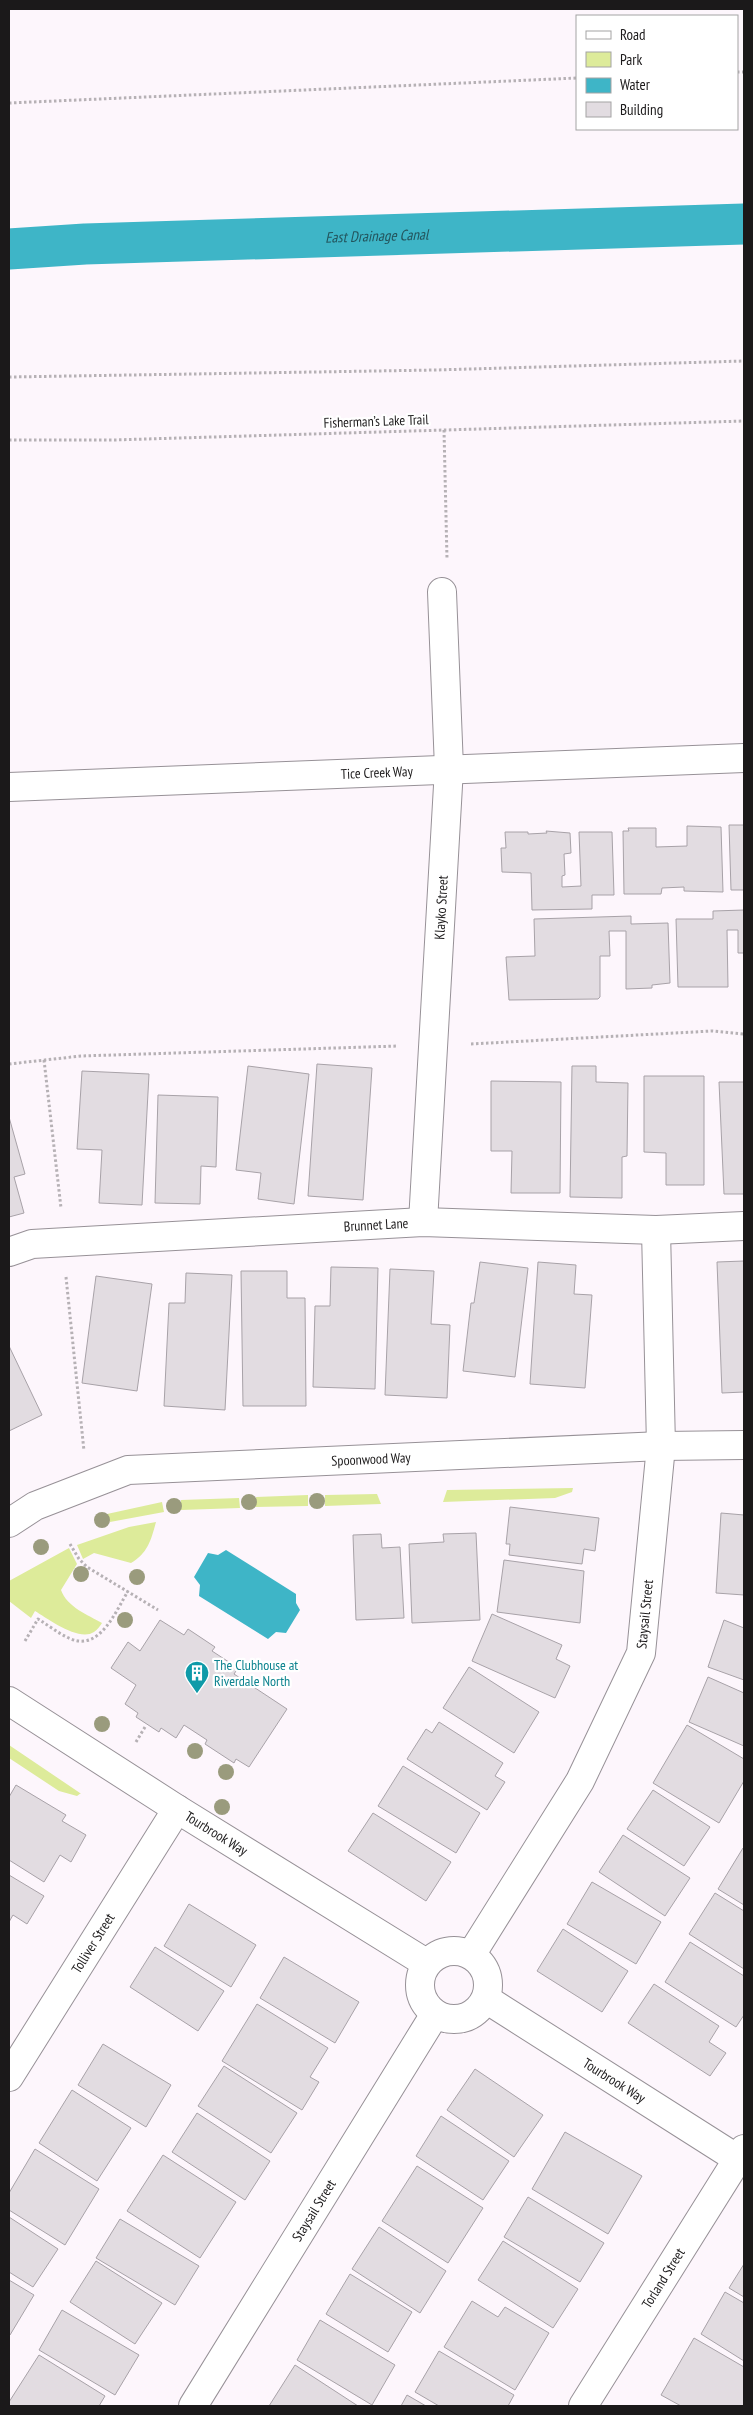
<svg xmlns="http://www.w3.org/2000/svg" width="753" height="2415" font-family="'PT Sans Narrow',sans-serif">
	<rect width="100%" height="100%" fill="#fdf6fc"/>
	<!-- green -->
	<g fill="#ddeb9a">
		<path d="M573,1488L572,1492L555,1498L443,1502L447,1490Z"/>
		<path d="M377,1494L381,1504L325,1506V1495Z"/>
		<path d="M308,1495V1506L255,1507L256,1497Z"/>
		<path d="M239,1498L240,1508L181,1510V1500Z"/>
		<path d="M162,1502L164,1512L110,1522L107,1514Z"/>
		<path d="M156,1522C151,1540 148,1553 131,1563L94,1553L83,1559L77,1545L129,1527Z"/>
		<path d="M69,1548L77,1564L61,1590C67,1607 88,1615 102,1623C100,1626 97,1630 94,1632C79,1642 48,1619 35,1611L31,1618L9,1601V1581Z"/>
		<path d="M9,1745L80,1793H81L77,1796L59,1791L9,1758Z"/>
	</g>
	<!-- water -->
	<path fill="#3eb5c7" d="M226,1550L296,1594V1603L300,1610L286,1633L276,1632L268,1639L199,1596L200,1585L194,1577L208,1553L218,1555Z"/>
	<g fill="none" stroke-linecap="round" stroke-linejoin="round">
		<!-- canal -->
		<path stroke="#3eb5c7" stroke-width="41" id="s1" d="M9,249L85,244L744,224"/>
	</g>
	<!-- building -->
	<g fill="#e2dce1" stroke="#a8a2a8">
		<path d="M729,825H744V890H731Z"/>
		<path d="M687,826L721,827L723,892L684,891V887L662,888L661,894H624L623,831H629L628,828H656V847L687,846Z"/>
		<path d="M546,831L570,833L571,853L564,854L565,875L562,876V887L581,886L579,832H612L614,895H592V909L532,910L531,873L502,872L501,848H506L505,832H528V834L547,833Z"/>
		<path d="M744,910V953H738V930H727L728,987H678L676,919H713V911Z"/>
		<path d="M631,916V924L668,923L670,983L652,985V988L626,989V931H609L610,956H600V997L598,999L509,1000L506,957L535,956L534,919Z"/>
		<path d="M317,1064L372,1068L363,1200L308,1196Z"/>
		<path d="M248,1066L309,1074L294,1204L258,1199L261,1173L236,1170Z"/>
		<path d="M572,1066H596V1082L628,1083L627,1156L622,1157V1198L570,1197Z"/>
		<path d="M82,1071L149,1074L142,1205L99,1203L102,1150L77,1149Z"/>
		<path d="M644,1076H704V1185H666V1153L644,1152Z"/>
		<path d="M491,1081L561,1082L560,1193H511L512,1151H491Z"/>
		<path d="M719,1082H744V1194H724Z"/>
		<path d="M158,1095L218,1097L216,1167L201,1166L200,1204L155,1203Z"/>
		<path d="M9,1117L25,1174L14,1177L24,1213L9,1217Z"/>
		<path d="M744,1261V1392L722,1393L717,1262Z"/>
		<path d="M480,1262L528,1268L515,1377L463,1371L471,1303H474Z"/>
		<path d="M538,1262L576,1265L574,1294L592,1295L585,1388L530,1384Z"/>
		<path d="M331,1267L378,1268L375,1389L313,1387L315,1306H330Z"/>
		<path d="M390,1269L434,1271L431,1324L450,1325L447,1398L385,1395Z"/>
		<path d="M241,1271H287V1298H305L306,1406H243Z"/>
		<path d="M186,1273L232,1275L225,1410L164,1406L169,1303H185Z"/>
		<path d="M96,1276L152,1284L137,1391L82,1383Z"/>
		<path d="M9,1346L42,1415L9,1431Z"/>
		<path d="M510,1507L599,1518L595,1551L584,1549L582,1564L509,1555L510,1544H506Z"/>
		<path d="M721,1513L744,1515V1595L716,1593Z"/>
		<path d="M476,1533L480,1620L412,1623L409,1544L444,1542L443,1534Z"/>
		<path d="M381,1534L382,1548L400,1547L404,1618L356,1620L353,1535Z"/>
		<path d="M504,1560L584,1571L580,1623L497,1612Z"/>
		<path d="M492,1614L562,1645L556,1659L570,1666L555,1698L472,1661Z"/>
		<path d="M160,1620L184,1635L188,1629L215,1647L212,1651L238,1668L234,1674L287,1709L249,1767L236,1759L234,1763L205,1744L207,1740L184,1725L176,1738L161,1728L159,1732L136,1717L138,1713L125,1704L136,1685L111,1668L128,1642L140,1651Z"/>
		<path d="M724,1620L744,1628V1680L708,1667Z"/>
		<path d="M469,1667L539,1712L514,1753L443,1708Z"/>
		<path d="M708,1677L744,1693V1746L689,1722Z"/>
		<path d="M439,1722L503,1763L495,1776L505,1782L487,1810L407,1759L426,1729L432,1733Z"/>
		<path d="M687,1725L744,1759V1781L719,1823L653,1783Z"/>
		<path d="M403,1766L480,1813L456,1853L378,1806Z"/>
		<path d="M16,1785L66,1815L62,1821L86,1835L71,1862L60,1855L44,1882L9,1860V1797Z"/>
		<path d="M653,1790L710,1827L684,1866L627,1829Z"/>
		<path d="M373,1813L451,1862L426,1901L348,1851Z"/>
		<path d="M623,1835L690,1878L665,1916L599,1872Z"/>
		<path d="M743,1848H744V1905L718,1889Z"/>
		<path d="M9,1875L44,1896L27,1924L13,1915L9,1922Z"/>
		<path d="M592,1882L661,1922L636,1964L567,1924Z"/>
		<path d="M715,1893L744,1911V1969L689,1934Z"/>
		<path d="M189,1904L256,1945L231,1987L164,1946Z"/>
		<path d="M563,1929L628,1971L602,2012L537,1971Z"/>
		<path d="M690,1942L744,1976V2015L736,2027L665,1982Z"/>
		<path d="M155,1947L224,1991L198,2031L130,1987Z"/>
		<path d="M284,1957L359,2002L335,2043L260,1998Z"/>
		<path d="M654,1984L719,2026L709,2042L726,2053L710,2076L628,2023Z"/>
		<path d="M257,2004L328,2048L310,2077L319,2082L302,2110L222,2061Z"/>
		<path d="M103,2044L171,2085L146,2127L78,2085Z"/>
		<path d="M224,2066L297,2113L271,2153L198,2106Z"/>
		<path d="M475,2069L543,2115L514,2157L447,2110Z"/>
		<path d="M72,2090L131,2128L97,2181L39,2143Z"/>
		<path d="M197,2113L270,2161L245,2200L172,2152Z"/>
		<path d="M441,2116L509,2161L483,2200L416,2156Z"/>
		<path d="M565,2132L642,2176L608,2234L532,2189Z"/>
		<path d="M35,2149L99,2189L65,2245L9,2210V2193Z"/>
		<path d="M163,2155L236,2202L200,2258L127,2211Z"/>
		<path d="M417,2166L483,2208L448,2263L382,2221Z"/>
		<path d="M528,2197L604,2243L580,2282L504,2237Z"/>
		<path d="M9,2217L58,2249L33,2287L9,2272Z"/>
		<path d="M120,2219L199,2266L175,2305L96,2258Z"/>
		<path d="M379,2227L446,2271L420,2313L352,2269Z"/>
		<path d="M503,2241L578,2289L553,2328L478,2280Z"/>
		<path d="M96,2261L162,2303L135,2344L70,2302Z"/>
		<path d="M744,2264V2297L729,2288Z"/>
		<path d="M350,2274L412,2312L388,2352L326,2314Z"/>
		<path d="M9,2280L34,2295L10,2335H9Z"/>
		<path d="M725,2292L744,2303V2361L701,2334Z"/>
		<path d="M472,2301L498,2317L505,2307L549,2333L515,2390L444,2347Z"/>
		<path d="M62,2310L139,2355L115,2395L39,2350Z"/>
		<path d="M320,2320L395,2365L372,2405L297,2360Z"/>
		<path d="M694,2338L744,2367V2406H681L661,2395Z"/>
		<path d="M439,2351L514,2395L508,2406H439L415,2392Z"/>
		<path d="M39,2355L105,2396L99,2406H9V2402Z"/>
		<path d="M295,2365L358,2406H269Z"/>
		<path d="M407,2395L426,2406H401Z"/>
	</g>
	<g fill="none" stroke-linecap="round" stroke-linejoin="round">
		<defs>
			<g id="minor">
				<path id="s2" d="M9,787L744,758"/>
				<path id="s3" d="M423,1222L449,768L442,592"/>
				<path id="s4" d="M9,1252L32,1244L423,1222L656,1230L744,1226"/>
				<path id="s5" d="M9,1523L35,1506L128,1470L661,1446L744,1445"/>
				<path id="s6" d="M9,1701L177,1809L426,1963"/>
				<circle cx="454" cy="1985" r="34"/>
				<path id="s7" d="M471,1955L580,1781L641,1653L661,1446L656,1230"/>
				<path id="s8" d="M486,1999L744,2163"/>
				<path id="s9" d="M9,2077L177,1809"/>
				<path id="s10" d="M193,2406L435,2014"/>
				<path id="s11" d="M583,2406L744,2149"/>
			</g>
		</defs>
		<!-- minor casing -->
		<use href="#minor" stroke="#979197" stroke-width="30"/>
		<!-- path -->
		<g stroke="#b6b1b5" stroke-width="3" stroke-dasharray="2.5 2.5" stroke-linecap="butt">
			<path d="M737,72H744"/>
			<path d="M9,103L577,78"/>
			<path d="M9,377L436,370L744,361"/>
			<path d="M444,430L447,559"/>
			<path d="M9,440H113L744,421"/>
			<path d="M471,1044L712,1031L744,1034"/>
			<path d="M44,1060L61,1208"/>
			<path d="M9,1064L81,1056L398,1046"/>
			<path d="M66,1277L84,1451"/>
			<path d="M70,1544L79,1559L87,1567L158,1610"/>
			<path d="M25,1641L38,1619C48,1625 59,1634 71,1639C100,1651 116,1611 128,1591"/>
			<path d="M136,1742L145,1727"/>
		</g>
		<!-- minor -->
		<use href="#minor" stroke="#fff" stroke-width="28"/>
	</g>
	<!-- trees -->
	<g fill="#9a9b7d">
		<circle cx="317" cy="1501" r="8"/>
		<circle cx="249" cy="1502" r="8"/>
		<circle cx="174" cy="1506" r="8"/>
		<circle cx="102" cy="1520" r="8"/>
		<circle cx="41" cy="1547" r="8"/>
		<circle cx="81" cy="1574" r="8"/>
		<circle cx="137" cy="1577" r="8"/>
		<circle cx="125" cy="1620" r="8"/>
		<circle cx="102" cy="1724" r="8"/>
		<circle cx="195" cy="1751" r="8"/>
		<circle cx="226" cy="1772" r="8"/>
		<circle cx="222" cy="1807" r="8"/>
	</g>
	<!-- icons -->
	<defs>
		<symbol id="building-pin" viewBox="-11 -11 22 30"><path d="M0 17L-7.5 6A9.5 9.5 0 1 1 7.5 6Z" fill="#0f9aa8" stroke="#fff"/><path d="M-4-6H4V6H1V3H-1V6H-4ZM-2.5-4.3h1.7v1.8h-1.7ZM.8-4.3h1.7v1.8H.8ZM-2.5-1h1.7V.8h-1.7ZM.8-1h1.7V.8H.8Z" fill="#fff"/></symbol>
	</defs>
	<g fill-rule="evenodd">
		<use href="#building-pin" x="183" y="1659" width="28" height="38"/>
	</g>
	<g text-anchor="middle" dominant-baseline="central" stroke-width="4.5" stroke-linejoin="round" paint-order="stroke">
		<!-- street labels -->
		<g font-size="14" fill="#1b191a" stroke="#fff">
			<text transform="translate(376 421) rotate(-2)">Fisherman’s Lake Trail</text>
			<text stroke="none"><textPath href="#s2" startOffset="368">Tice Creek Way</textPath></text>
			<text stroke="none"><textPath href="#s3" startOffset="315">Klayko Street</textPath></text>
			<text stroke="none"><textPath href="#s4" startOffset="369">Brunnet Lane</textPath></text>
			<text stroke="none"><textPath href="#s5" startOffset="374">Spoonwood Way</textPath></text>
			<text stroke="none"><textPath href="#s7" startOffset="386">Staysail Street</textPath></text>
			<text stroke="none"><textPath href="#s6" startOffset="246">Tourbrook Way</textPath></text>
			<text stroke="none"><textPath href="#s9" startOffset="158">Tolliver Street</textPath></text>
			<text stroke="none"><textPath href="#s8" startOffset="152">Tourbrook Way</textPath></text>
			<text stroke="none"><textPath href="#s10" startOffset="230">Staysail Street</textPath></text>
			<text stroke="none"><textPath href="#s11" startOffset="151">Torland Street</textPath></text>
		</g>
		<!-- culture labels -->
		<g font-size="14" fill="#0d838f" stroke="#fff" text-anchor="start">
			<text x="214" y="1665">The Clubhouse at<tspan x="214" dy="16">Riverdale North</tspan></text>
		</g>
		<!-- water labels -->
		<g font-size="15" font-style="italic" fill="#23545c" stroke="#fff">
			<text stroke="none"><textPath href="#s1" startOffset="368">East Drainage Canal</textPath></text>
		</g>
	</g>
	<!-- border -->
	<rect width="753" height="2415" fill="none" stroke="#1b191a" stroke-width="20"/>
	<!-- legend -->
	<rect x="576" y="15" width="162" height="115" fill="#ffffff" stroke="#a4a3a3"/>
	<rect x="586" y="31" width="25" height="8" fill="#ffffff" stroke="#a4a3a3"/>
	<text x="620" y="40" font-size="15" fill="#1b191a">Road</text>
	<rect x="586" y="52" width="25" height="15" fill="#ddeb9a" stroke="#a4a3a3"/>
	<text x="620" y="65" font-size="15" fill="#1b191a">Park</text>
	<rect x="586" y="78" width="25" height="15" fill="#3eb5c7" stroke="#a4a3a3"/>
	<text x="620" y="90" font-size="15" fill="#1b191a">Water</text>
	<rect x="586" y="102" width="25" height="15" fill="#e2dce1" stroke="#a4a3a3"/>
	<text x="620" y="115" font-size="15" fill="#1b191a">Building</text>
</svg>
